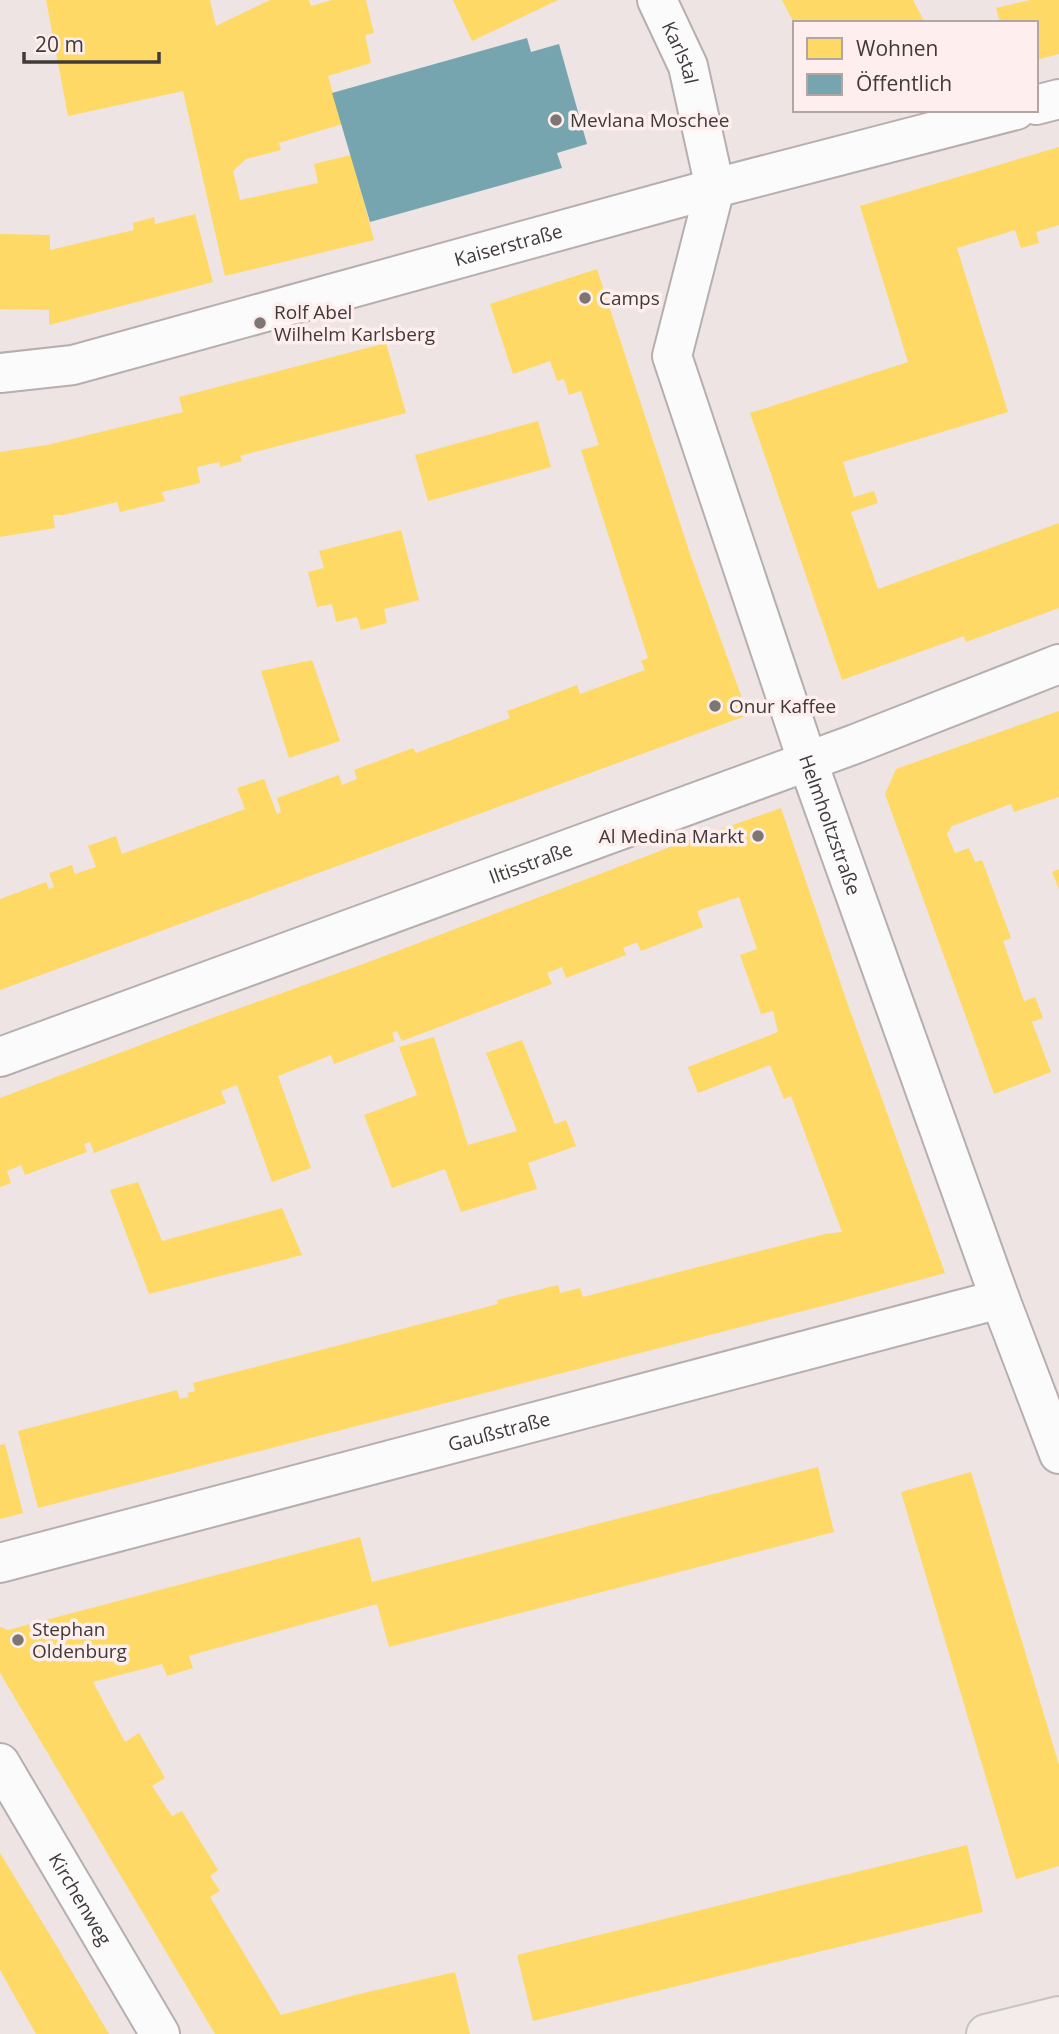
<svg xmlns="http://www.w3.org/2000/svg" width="1059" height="2034" font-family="'Open Sans',sans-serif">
	<rect width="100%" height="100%" fill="#ede4e3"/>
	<!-- homes -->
	<g fill="#ffd966">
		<path d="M46,0H210L216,26L270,0H309L311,6L332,0H366L374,33L365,35L371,63L328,76L342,124L279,143L281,150L246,159L233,171L240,200L318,183L314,164L351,155L374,240L225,276L183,91L68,116Z"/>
		<path d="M453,0H558L472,41Z"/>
		<path d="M782,0H913L925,23H794Z"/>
		<path d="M1030,0H1059V54L1036,60V23H1000L996,8Z"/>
		<path d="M1059,147V225L1036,232L1039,243L1021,248L1015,230L957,248L1008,412L843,462L854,497L874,491L878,503L851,512L878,589L1059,523V608L966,642L964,636L842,680L750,413L908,362L860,206Z"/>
		<path d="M195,214L213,282L49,325V310L0,309V234L50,235V250L134,230L133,223L154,217L155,224Z"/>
		<path d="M597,269L691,557L748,715L0,990V899L46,882L49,889L54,887L49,873L72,865L75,874L96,867L88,846L116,836L122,854L245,809L237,788L264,779L277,814L281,812L277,798L339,775L342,785L357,779L354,770L413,748L416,753L510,718L507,711L577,685L580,694L645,670L641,661L648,658L581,450L599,445L581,391L569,395L564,379L557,381L550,361L513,374L490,304Z"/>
		<path d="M386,343L406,413L240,456L242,461L220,467L219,462L197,467L200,483L162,492L165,501L120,512L117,502L63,515H53L55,528L0,537V452L47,445L183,412L179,397Z"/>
		<path d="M538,421L551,467L428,501L415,455Z"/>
		<path d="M401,530L419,600L384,609L387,623L361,630L357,617L336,622L332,604L317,607L308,572L324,568L319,551Z"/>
		<path d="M312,660L340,741L289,758L261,671Z"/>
		<path d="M1059,711V797L1014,812L1011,804L952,826L947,834L955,853L969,848L975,862L982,860L1011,938L1003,941L1024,1001L1035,997L1043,1018L1032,1022L1051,1072L994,1094L885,794L896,769Z"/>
		<path d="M781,808L848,1005L945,1273L842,1301L38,1508L18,1431L177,1390L180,1399L189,1397L187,1393L195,1391L193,1383L498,1304L497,1300L558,1285L560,1293L580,1288L583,1297L825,1234L842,1232L791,1096L784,1099L770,1065L698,1093L688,1067L778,1032L773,1011L761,1014L740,955L757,949L739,897L697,911L703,927L641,951L637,942L623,948L626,955L566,978L562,967L547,973L552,984L402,1041L397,1031L392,1033L395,1041L334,1064L331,1055L278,1076L311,1168L272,1182L237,1085L221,1091L226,1103L94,1153L90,1142L84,1144L87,1152L25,1175L21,1165L7,1171L11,1183L0,1187V1098L212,1018L366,963L673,846Z"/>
		<path d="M1059,869V889L1052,872Z"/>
		<path d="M434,1037L468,1145L517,1131L486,1053L522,1040L555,1124L566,1120L576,1146L528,1163L537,1189L461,1212L445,1169L392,1188L364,1115L417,1095L399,1047Z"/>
		<path d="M138,1182L162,1241L282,1208L302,1255L149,1294L110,1190Z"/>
		<path d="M5,1444L23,1513L0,1519V1445Z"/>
		<path d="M818,1467L834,1532L389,1647L377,1604L202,1652L189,1656L193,1668L167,1676L162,1664L93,1682L125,1742L139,1733L165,1778L152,1786L172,1816L182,1811L218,1870L210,1876L220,1891L210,1897L281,2015L359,1994L455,1972L470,2034H215L0,1673V1627L8,1630L360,1537L372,1582Z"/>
		<path d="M971,1472L1059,1765V1866L1016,1879L901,1492Z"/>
		<path d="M967,1845L983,1912L533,2021L517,1955Z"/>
		<path d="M0,1853L59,1950L109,2034H36L0,1970Z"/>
	</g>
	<!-- public -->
	<path fill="#76a5af" d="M527,38L531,52L559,44L587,144L557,153L562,168L370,222L332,93Z"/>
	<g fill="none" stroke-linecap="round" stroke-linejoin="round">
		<defs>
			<g id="minor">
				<path id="s1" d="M657,0L688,66L715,188L672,356L807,760L1000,1299L1059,1454"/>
				<path d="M1036,105L1059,99"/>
				<path id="s2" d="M0,373L73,365L715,188L1016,110"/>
				<path id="s3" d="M0,1057L855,744L1059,664"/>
				<path id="s4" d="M0,1563L1000,1299"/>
				<path id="s5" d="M0,1763L160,2034"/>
			</g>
			<path id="major" d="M986,2034L1059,2016"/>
		</defs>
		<!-- minor casing -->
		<use href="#minor" stroke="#b6afaf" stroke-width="42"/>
		<!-- major casing -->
		<use href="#major" stroke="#c7c3c2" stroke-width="42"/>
		<!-- minor -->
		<use href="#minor" stroke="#fcfbfb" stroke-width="38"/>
		<!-- major -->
		<use href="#major" stroke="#f4ebeb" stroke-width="38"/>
	</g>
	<!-- markers -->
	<g fill="#7d7674" stroke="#feeeed" stroke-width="2.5">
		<circle cx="556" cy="120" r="7"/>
		<circle cx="585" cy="298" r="7"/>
		<circle cx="260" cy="323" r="7"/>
		<circle cx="715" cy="706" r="7"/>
		<circle cx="758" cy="836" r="7"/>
		<circle cx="18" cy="1640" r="7"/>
	</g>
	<g text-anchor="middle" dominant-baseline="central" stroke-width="7" stroke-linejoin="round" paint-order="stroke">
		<!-- street labels -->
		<g font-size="19" fill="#403a39" stroke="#feeeed">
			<text stroke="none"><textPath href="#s1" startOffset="58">Karlstal</textPath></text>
			<text stroke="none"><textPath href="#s2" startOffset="525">Kaiserstraße</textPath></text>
			<text stroke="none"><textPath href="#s1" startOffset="866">Helmholtzstraße</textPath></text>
			<text stroke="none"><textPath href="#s3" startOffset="565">Iltisstraße</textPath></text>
			<text stroke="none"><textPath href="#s4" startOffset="516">Gaußstraße</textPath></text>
			<text stroke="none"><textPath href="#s5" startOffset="158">Kirchenweg</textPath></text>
		</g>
		<!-- poi labels -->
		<g font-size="19" fill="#403a39" stroke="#feeeed" text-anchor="start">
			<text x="570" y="120">Mevlana Moschee</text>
			<text x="599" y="298">Camps</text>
			<text x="274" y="312">Rolf Abel<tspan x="274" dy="22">Wilhelm Karlsberg</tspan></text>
			<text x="729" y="706">Onur Kaffee</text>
			<text x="744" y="836" text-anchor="end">Al Medina Markt</text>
			<text x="32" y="1629">Stephan<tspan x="32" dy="22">Oldenburg</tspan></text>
		</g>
	</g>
	<!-- legend -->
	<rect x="793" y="21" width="245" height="91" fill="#feeeed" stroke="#b2a6a5" stroke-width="2"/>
	<rect x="807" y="38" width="35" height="21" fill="#ffd966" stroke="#b2a6a5" stroke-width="2"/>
	<text x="856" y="56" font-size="21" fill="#403a39">Wohnen</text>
	<rect x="807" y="74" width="35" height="21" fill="#76a5af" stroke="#b2a6a5" stroke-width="2"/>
	<text x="856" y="91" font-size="21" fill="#403a39">Öffentlich</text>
	<!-- scale -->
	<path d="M24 52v10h135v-10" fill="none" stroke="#403a39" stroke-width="3.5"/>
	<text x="35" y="52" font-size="21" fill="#403a39" stroke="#feeeed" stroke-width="5" paint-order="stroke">20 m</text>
</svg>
